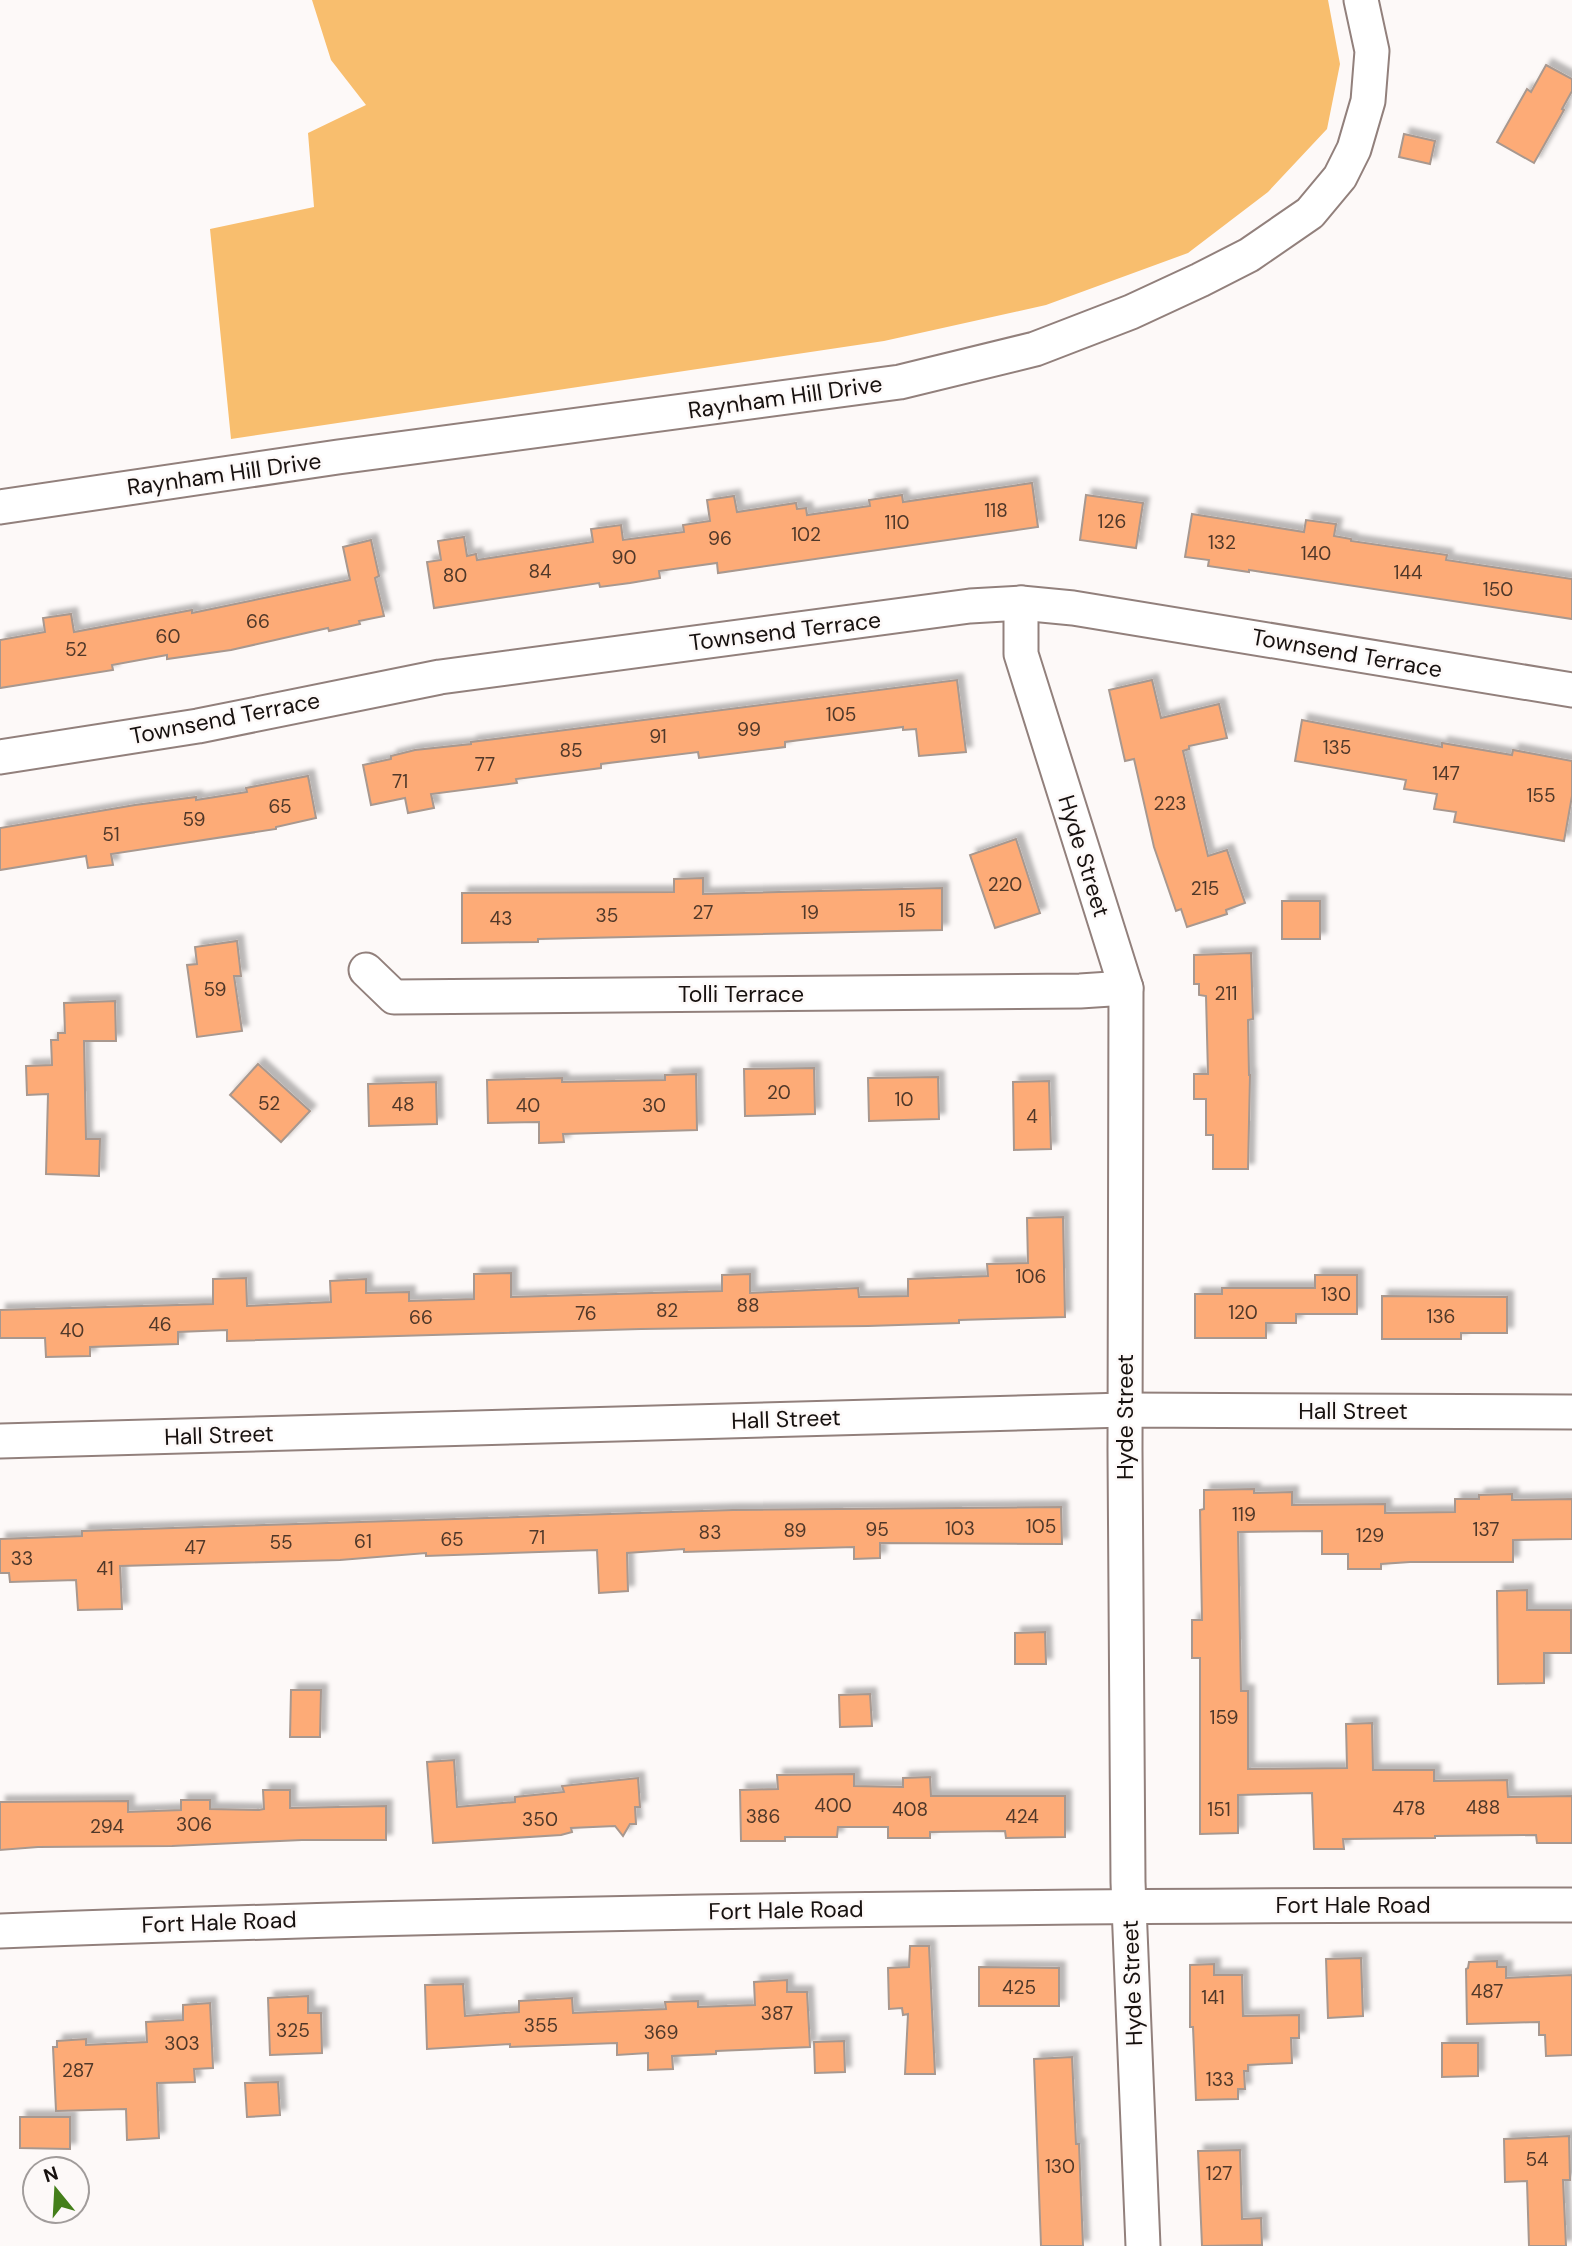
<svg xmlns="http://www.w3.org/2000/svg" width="1572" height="2246" font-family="'DM Sans',sans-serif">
	<defs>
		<filter id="shadow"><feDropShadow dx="6" dy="-6" stdDeviation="2" flood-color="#0004"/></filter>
	</defs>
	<rect width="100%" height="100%" fill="#fdf9f8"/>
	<!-- forest -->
	<path fill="#f8be6e" d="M312,0H1328L1340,64L1327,129L1268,192L1188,253L1046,305L884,341L231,439L210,229L314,207L308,133L366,105L331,60Z"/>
	<!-- building -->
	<g fill="#fdab77" stroke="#a8988f" stroke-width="2" filter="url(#shadow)">
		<path d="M1546,65L1572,79V91L1562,109L1564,110L1534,163L1497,142L1527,89L1531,92Z"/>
		<path d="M1404,134L1435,141L1430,164L1399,157Z"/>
		<path d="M1032,483L1038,527L718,573L717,563L659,571L660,578L630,583L600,587L599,583L434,608L427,562L441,560L438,541L464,537L467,556L476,554L477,560L593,542L591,529L621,525L623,540L684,532L683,525L710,521L707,500L734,496L737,512L796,503L797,509L806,508L807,515L870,506L869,500L902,495L903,502Z"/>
		<path d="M1086,495L1143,503L1136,548L1080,540Z"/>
		<path d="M1192,514L1304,532L1306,520L1336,524L1334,536L1351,539V541L1447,555L1446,560L1572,579V619L1249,570V572L1208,566L1209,560L1185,557Z"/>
		<path d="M371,540L379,576L375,578L384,616L359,621L360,624L329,631L328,628L231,650L167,659V655L112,665L113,670L0,688V640L45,632L43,618L71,614L74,632L192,610V613L350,580L343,547Z"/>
		<path d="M957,680L966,752L919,756L916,729L903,730V727L785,742V747L699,758L698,752L601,764V768L516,779L517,783L431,794L434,808L408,813L405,798L371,805L363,765L391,759V756L415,750L471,744V742Z"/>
		<path d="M1152,680L1161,718L1219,704L1227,738L1189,746V749L1183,751L1208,856L1227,850L1245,903L1226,910L1227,914L1187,927L1181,909L1176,911L1154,847L1134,759L1125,761L1109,690Z"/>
		<path d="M1302,720L1442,747V743L1512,755L1513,750L1572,761V796L1564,841L1454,822L1456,812L1434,809L1437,794L1404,789L1406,780L1295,761Z"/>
		<path d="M308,776L316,818L276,827V829L111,854L113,865L88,868L86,856L0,870V828L135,805L196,797V800L247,792L246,788Z"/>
		<path d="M1016,839L1040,913L995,928L970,855Z"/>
		<path d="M703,878V894L942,888V930L538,939V942L462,943V893L674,892V879Z"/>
		<rect x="1282" y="901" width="38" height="38"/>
		<path d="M237,941L241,976H234L242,1031L197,1037L187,965L197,964L195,947Z"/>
		<path d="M1251,953L1253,1019L1248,1020L1249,1075H1250L1248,1169H1213V1135H1206V1099H1194V1074H1208L1206,996L1199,995V984H1194V955Z"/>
		<path d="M115,1001L116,1041H84L86,1139H100L99,1176L46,1174L48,1094L27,1095L26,1066L52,1065L51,1040H58V1033H65L64,1003Z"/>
		<path d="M258,1064L310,1111L281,1142L230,1095Z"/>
		<path d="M814,1068L815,1114L745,1116L744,1069Z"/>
		<path d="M696,1074L697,1130L563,1134L564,1142L539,1143V1122L488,1123L487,1080L562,1078V1082L665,1080V1075Z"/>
		<path d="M938,1077L939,1119L869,1121L868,1078Z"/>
		<path d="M1049,1081L1051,1149L1014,1150L1013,1082Z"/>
		<path d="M436,1082L437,1124L369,1126L368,1084Z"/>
		<path d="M1063,1217L1065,1317L959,1320V1323L868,1326L641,1329L227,1341V1330L178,1332V1344L90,1347V1356L46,1357L45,1338H0V1310L213,1304V1279L246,1278L247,1306L331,1302L330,1281L366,1279V1293L409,1292V1301L474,1299V1274L511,1273V1297L722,1291V1275L750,1274V1293L858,1288L859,1297L908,1296V1279L988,1276L987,1264L1028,1263L1027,1218Z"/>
		<path d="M1315,1275H1357V1314H1296V1323H1266V1338H1195V1294H1222V1288H1315Z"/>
		<path d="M1382,1296L1507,1297V1333H1461V1339H1382Z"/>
		<path d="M1254,1489V1493L1292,1492V1505L1385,1504V1513L1455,1512V1499H1479V1495L1512,1494V1500L1572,1499V1539L1513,1540V1562H1410L1381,1564V1569H1348V1554H1322V1531L1238,1532L1241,1691H1248V1769L1347,1768L1346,1724L1372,1723L1373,1770H1434V1781L1507,1780L1508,1797L1572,1796V1843H1537L1536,1835L1435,1836V1838L1343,1839L1344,1849H1314L1312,1793L1238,1795V1833L1200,1834V1658H1192V1620H1202L1200,1510L1204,1509V1490Z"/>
		<path d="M1061,1507L1062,1544L880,1543V1558L854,1559V1547L684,1552V1549L627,1553L628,1591L599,1593L597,1550L426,1556V1553L340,1560L120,1566L122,1609L78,1610L76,1580L10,1582L9,1573H0V1539L82,1536V1531L733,1510Z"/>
		<path d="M1527,1590V1610H1571V1653H1544V1683L1498,1684L1497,1591Z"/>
		<path d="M1045,1632L1046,1664H1015V1633Z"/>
		<path d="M291,1690H321L320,1737H290Z"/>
		<path d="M870,1694L872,1726L840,1727L839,1695Z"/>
		<path d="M454,1760L457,1807L515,1802V1797L564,1792L562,1786L638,1778L640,1807H635L636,1824H630L623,1836L615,1826L571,1828L572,1832L561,1835L433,1843L427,1762Z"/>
		<path d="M854,1774V1786L903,1787V1778L930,1777L931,1796H1065V1837L1006,1838L1005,1831L930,1832V1838H888V1827H838L837,1837H785V1841H741L740,1790L778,1789L777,1775Z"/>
		<path d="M263,1790H290V1808L386,1806V1840H302L172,1846L38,1847L0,1850V1802L128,1801V1812L181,1810V1800H210V1809L259,1810L264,1809Z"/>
		<path d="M910,1946H929L935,2074H905L908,2014L903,2015L902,2008L889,2009L888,1968L909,1967Z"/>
		<path d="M1361,1958L1363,2016L1328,2018L1326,1959Z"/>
		<path d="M1497,1961V1967H1506V1978L1572,1975V2055L1546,2056L1545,2035H1539V2022L1467,2024L1466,1969L1468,1968L1469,1962Z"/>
		<path d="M1214,1964V1975H1242L1243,2016L1299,2015V2038H1291L1292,2063L1248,2065V2071H1244L1245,2089H1238V2099L1196,2100L1193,2027H1190V1965Z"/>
		<path d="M979,1967L1059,1968V2006H979Z"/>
		<path d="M787,1980V1992H807L810,2047L716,2051V2054L672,2056L673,2069L648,2070V2053L617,2055V2043L510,2047V2044L427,2049L425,1985L463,1984L465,2016L519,2012V2001L572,1998L573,2013L666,2009L665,2002L698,2001V2007L755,2005L754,1982Z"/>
		<path d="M308,1996V2013H321L322,2053L270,2055L268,1998Z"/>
		<path d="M210,2003L213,2068L194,2069L195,2082L157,2083L159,2138L127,2140L126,2109L56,2111L53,2047H57V2041L86,2039V2045L147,2042L146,2022L183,2020V2005Z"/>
		<path d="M844,2041L845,2072L815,2073L814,2042Z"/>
		<path d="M1442,2043H1478V2076L1442,2077Z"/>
		<path d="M1072,2057L1076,2144H1079L1083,2246H1041L1034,2059Z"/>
		<path d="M278,2082L280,2115L247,2117L245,2083Z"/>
		<path d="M20,2117H70V2149L20,2148Z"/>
		<path d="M1569,2136L1570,2180H1563L1566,2246H1529L1527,2181L1505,2182L1504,2139Z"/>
		<path d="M1240,2150L1242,2219L1261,2218L1262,2245L1202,2246L1198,2151Z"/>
	</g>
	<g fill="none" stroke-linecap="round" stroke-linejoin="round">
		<defs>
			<g id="minor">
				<path d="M0,507L338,457L900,382L1035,349L1131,312L1200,280L1249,255L1310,213L1340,177L1354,149L1368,101L1372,51L1361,0"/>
				<path d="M1021,603V654L1126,988L1125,1450L1128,1882L1143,2246"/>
				<path d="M0,757L198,726L440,677L970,606L1021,603L1073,608L1572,690"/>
				<path d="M366,970L394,997L1080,991L1126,988"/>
				<path d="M0,1441L1125,1410L1572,1412"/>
				<path d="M0,1931C524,1911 1048,1905 1572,1905"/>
			</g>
		</defs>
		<!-- minor casing -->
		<use href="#minor" stroke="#92807c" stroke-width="37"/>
		<!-- minor -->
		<use href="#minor" stroke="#fff" stroke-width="33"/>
	</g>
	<g text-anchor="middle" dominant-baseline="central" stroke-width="5" stroke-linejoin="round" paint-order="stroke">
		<!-- number labels -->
		<g font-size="19" fill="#503829">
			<text x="996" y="510">118</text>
			<text x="1112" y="521">126</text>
			<text x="897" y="522">110</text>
			<text x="806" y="534">102</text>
			<text x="720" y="538">96</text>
			<text x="1222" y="542">132</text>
			<text x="1316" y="553">140</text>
			<text x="624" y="557">90</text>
			<text x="540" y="571">84</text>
			<text x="1408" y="572">144</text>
			<text x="455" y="575">80</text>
			<text x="1498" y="589">150</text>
			<text x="258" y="621">66</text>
			<text x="168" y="636">60</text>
			<text x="76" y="649">52</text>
			<text x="841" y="714">105</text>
			<text x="749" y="729">99</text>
			<text x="658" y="736">91</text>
			<text x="1337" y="747">135</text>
			<text x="571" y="750">85</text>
			<text x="485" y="764">77</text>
			<text x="1446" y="773">147</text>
			<text x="400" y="781">71</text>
			<text x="1541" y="795">155</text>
			<text x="1170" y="803">223</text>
			<text x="280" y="806">65</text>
			<text x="194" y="819">59</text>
			<text x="111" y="834">51</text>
			<text x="1005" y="884">220</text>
			<text x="1205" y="888">215</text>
			<text x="907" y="910">15</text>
			<text x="703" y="912">27</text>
			<text x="810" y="912">19</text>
			<text x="607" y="915">35</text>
			<text x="501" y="918">43</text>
			<text x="215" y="989">59</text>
			<text x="1226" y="993">211</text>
			<text x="779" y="1092">20</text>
			<text x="904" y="1099">10</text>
			<text x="269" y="1103">52</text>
			<text x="403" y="1104">48</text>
			<text x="528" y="1105">40</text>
			<text x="654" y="1105">30</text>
			<text x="1032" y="1116">4</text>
			<text x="1031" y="1276">106</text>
			<text x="1336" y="1294">130</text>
			<text x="748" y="1305">88</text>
			<text x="667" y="1310">82</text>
			<text x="1243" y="1312">120</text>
			<text x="586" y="1313">76</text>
			<text x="1441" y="1316">136</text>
			<text x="421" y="1317">66</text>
			<text x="160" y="1324">46</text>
			<text x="72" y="1330">40</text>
			<text x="1244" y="1514">119</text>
			<text x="1041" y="1526">105</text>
			<text x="960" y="1528">103</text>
			<text x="877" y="1529">95</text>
			<text x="1486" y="1529">137</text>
			<text x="795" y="1530">89</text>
			<text x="710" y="1532">83</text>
			<text x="1370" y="1535">129</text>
			<text x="537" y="1537">71</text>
			<text x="452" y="1539">65</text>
			<text x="363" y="1541">61</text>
			<text x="281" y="1542">55</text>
			<text x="195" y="1547">47</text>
			<text x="22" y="1558">33</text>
			<text x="105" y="1568">41</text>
			<text x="1224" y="1717">159</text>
			<text x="833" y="1805">400</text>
			<text x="1483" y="1807">488</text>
			<text x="1409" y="1808">478</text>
			<text x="910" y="1809">408</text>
			<text x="1219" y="1809">151</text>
			<text x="763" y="1816">386</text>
			<text x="1022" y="1816">424</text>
			<text x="540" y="1819">350</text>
			<text x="194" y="1824">306</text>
			<text x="107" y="1826">294</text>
			<text x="1019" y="1987">425</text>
			<text x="1487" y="1991">487</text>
			<text x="1213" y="1997">141</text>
			<text x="777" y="2013">387</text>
			<text x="541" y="2025">355</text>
			<text x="293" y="2030">325</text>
			<text x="661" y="2032">369</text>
			<text x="182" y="2043">303</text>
			<text x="78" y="2070">287</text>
			<text x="1220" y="2079">133</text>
			<text x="1537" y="2159">54</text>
			<text x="1060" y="2166">130</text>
			<text x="1219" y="2173">127</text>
		</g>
		<!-- street labels -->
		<g font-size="23" fill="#17110f" stroke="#fdf9f8">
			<text transform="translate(785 397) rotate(-8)">Raynham Hill Drive</text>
			<text transform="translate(224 474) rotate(-8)">Raynham Hill Drive</text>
			<text transform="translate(785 631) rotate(-7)">Townsend Terrace</text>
			<text transform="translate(1347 653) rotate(10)">Townsend Terrace</text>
			<text transform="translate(225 718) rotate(-11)">Townsend Terrace</text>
			<text transform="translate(1084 856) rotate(73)">Hyde Street</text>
			<text x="741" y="994">Tolli Terrace</text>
			<text x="1353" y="1411">Hall Street</text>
			<text transform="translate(1125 1417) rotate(-90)">Hyde Street</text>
			<text transform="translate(786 1419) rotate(-2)">Hall Street</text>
			<text transform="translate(219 1435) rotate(-2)">Hall Street</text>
			<text x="1353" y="1905">Fort Hale Road</text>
			<text transform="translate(786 1910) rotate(-1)">Fort Hale Road</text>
			<text transform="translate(219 1922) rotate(-2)">Fort Hale Road</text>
			<text transform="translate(1132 1983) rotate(-92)">Hyde Street</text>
		</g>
	</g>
	<!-- north arrow -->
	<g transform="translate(56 2190) rotate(342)"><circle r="33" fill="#fdf9f8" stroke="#a19c9b" stroke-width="2"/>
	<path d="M0-5L12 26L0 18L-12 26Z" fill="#447f1a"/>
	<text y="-10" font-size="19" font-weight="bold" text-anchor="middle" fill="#17110f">N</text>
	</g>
</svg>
